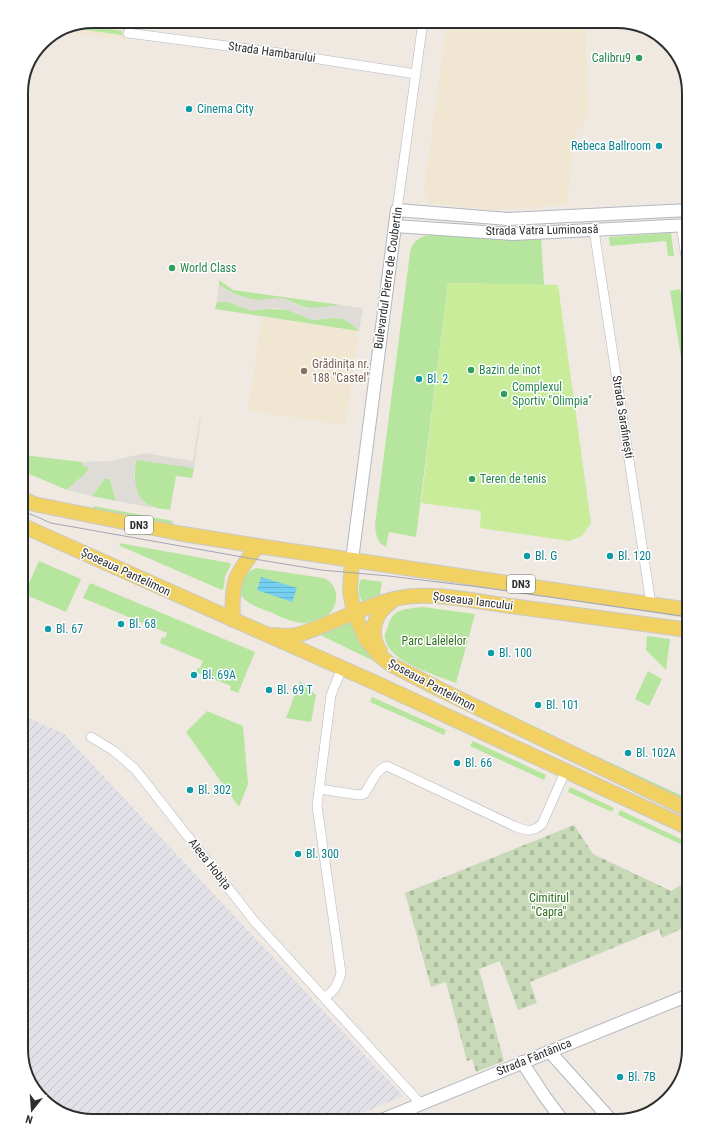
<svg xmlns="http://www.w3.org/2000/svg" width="710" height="1142" font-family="'Roboto Condensed',sans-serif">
	<defs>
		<pattern id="industrial-furrows" width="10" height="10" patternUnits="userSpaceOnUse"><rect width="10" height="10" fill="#e3e1e8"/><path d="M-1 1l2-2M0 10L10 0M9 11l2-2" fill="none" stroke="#c3c1c7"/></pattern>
		<pattern id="cemetery-stones" width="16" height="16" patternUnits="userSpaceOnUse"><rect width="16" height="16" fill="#c8d9b8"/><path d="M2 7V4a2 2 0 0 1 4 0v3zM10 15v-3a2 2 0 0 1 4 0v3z" fill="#acbb9e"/></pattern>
		<pattern id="water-rules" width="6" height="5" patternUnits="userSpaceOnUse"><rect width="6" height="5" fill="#75cff0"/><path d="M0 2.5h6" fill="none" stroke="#66b2ce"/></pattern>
	</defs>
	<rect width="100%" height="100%" fill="#efe9e1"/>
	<!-- industrial -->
	<path fill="url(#industrial-furrows)" d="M21,715L63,733L403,1096L343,1121H89L53,1109L29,1081L21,1049Z"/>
	<!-- education -->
	<g fill="#f0e6d1">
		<path d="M93,21H130L127,40L60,31L66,26Z"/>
		<path d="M447,21H585L589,115L575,135L567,205L492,210L430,203L424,191Z"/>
		<path d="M262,317L359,331L345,425L248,411Z"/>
	</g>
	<!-- green -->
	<g fill="#b6e59e">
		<path d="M76,24L122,31V35L65,27Z"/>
		<path d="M671,233L674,256H668L666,241L610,246L609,237Z"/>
		<path d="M429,235L541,238L544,285L448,283L416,537L389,532L386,547C377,543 376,535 375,525L410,253C412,242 418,237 429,235Z"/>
		<path d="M219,280L233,290L341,305C329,307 316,310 304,307C297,305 291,300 284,299C276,298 270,300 262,300C247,301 231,293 219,285Z"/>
		<path d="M680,289L689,347V356L681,357L670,291Z"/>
		<path d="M218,302C227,301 233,302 240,307L288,310L313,320L332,318L344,319L353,325L359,331L215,309L216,304Z"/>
		<path d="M23,455L82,462V465L88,467V471L67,490L27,473C21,467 21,463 23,455Z"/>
		<path d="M136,459L194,468L192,478L176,476L170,510C165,509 159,509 154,507C132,500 134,478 136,459Z"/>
		<path d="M105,478L110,479L116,501L92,496Z"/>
		<path d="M94,506L173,521L172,529L92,514Z"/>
		<path d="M119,543L230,563L231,565L225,576L224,587L222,590L120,546Z"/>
		<path d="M39,561L81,579L66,612L24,594Z"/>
		<path d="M256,568L323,578C338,583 340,602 330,613C323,621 312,623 302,623C291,622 281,617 270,612C260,608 249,605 241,596C237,585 245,572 256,568Z"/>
		<path d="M361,579L382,582L380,595L362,601C358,596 358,584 361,579Z"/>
		<path d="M90,583L255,652L238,693L230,690L231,686L196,672L198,668H200L203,661L160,643L162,637L165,638L167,633L83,598Z"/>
		<path d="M423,607L475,614L456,683C436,675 388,662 385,638C384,635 387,630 388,626C393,608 406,609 423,607Z"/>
		<path d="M350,618L359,641L371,656L384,666L316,633Z"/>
		<path d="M647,636L670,639L666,670L646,650Z"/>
		<path d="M648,671L662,679L649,706L635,699Z"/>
		<path d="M300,681L316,695L311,722L286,718Z"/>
		<path d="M372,697L446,730L444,735L370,702Z"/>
		<path d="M207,711L243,726L248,784L239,807L186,732Z"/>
		<path d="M473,741L546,775L544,780L470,746Z"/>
		<path d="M594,755L689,799V805L592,760Z"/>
		<path d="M570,787L614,808L612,812L568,792Z"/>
		<path d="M620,810L689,843V848L618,815Z"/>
	</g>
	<!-- cemetery -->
	<path fill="url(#cemetery-stones)" d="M574,825L593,854L671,891L689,880V925L662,938L659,929L530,982L537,1003L518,1010L500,961L479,969L504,1061L476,1072L472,1059L467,1061L446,982L431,987L405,893Z"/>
	<!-- pitch -->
	<path fill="#c9ec9a" d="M448,283L558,285L591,523L582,536L569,541L480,528L481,511L421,503Z"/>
	<!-- plaza -->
	<g fill="#dfdcd8">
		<path d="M219,285L234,294L252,299L262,300L274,298L286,299L300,306L312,308L341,305L363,308L359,331L353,325L343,319L332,318L313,320L288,310L274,308L251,311L229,302H218L216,304Z"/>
		<path d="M200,415H201L194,468L136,460L134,478L139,496L145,503L155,508L116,501L110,479L105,478L92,496L67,490L88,471V467L82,466V462L111,461L145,453L193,461Z"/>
	</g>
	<!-- water -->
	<path fill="url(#water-rules)" d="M261,577L297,588L292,602L257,590Z"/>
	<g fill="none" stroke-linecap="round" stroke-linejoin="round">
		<defs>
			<g id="street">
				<path d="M128,33L266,51L416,74"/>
				<path d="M397,210L423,21"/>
				<path d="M681,225L689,277"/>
				<path d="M594,230L651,604"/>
				<path d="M91,737L114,751L135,769L255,922L421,1104"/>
				<path d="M319,789L359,795L364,794C371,785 376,769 387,766L514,826C526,831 532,833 542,824L566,770"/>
				<path d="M325,997C335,991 338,984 341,973L317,806L331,695L342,668"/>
				<path d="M408,1109L418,1121"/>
			</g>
			<g id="secondary">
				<path d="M395,226L513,234L689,225"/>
				<path d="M352,560L397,210L508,219L689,210"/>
				<path d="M549,1051L612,1121"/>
				<path d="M522,1062L545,1097L563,1121"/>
				<path d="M379,1121L689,995"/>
			</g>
			<g id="primary">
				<path d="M21,498L34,504L183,534L258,546L689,610"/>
				<path d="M21,525L378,684L689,828"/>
				<path d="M352,560L350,591L354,613L367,641L381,657L390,664L439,689L689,810"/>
				<path d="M233,620C231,583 234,575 258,546"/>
				<path d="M273,635L287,636L297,635C330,625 361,607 394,599C429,591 468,600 503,605C565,613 627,622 689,630"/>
				<path d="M380,651C371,639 372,620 383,609C386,606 389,603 393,600"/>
			</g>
		</defs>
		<!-- street casing -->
		<use href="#street" stroke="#b4b7c1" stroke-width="10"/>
		<!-- secondary casing -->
		<use href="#secondary" stroke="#b4b7c1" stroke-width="14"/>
		<!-- primary casing -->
		<use href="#primary" stroke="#c9c9c9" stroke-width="16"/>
		<!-- street -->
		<use href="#street" stroke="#fff" stroke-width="9"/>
		<!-- secondary -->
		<use href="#secondary" stroke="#fff" stroke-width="12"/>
		<!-- primary -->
		<use href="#primary" stroke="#f2d163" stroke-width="14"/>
		<!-- tram -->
		<path stroke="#a3a6b8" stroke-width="1" d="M21,510L51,523L248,558L321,570L389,576L479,587L689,617"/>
	</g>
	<!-- markers -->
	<g fill="#2e9e5b" stroke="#fff" stroke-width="1.5">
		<circle cx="639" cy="58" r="4"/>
		<circle cx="172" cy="268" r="4"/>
		<circle cx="471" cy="370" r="4"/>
		<circle cx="504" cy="394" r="4"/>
		<circle cx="472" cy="479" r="4"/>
	</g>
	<g fill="#0f9aa8" stroke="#fff" stroke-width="1.5">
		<circle cx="189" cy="109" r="4"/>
		<circle cx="659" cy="146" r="4"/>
		<circle cx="419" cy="379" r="4"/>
		<circle cx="527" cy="556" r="4"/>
		<circle cx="610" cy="556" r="4"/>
		<circle cx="121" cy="624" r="4"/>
		<circle cx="48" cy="629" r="4"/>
		<circle cx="491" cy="653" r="4"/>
		<circle cx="194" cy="675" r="4"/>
		<circle cx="269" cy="690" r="4"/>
		<circle cx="538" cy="705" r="4"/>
		<circle cx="628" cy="753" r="4"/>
		<circle cx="457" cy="763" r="4"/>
		<circle cx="190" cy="790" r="4"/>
		<circle cx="298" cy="854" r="4"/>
		<circle cx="620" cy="1077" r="4"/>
	</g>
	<circle fill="#8d6e63" stroke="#fff" stroke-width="1.5" cx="304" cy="371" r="4"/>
	<g text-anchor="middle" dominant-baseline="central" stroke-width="3" stroke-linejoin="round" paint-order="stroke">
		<!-- shield labels -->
		<g fill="#fff" stroke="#6d6d6d" stroke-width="1">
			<rect x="125" y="516" width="28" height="18" rx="3"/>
			<rect x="507" y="575" width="28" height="18" rx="3"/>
		</g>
		<g font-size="11" font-weight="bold" fill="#2e2e2e">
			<text x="139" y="525">DN3</text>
			<text x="521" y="584">DN3</text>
		</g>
		<!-- street labels -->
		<g font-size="12" fill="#2e2e2e" stroke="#fff">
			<text transform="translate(272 52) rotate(8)">Strada Hambarului</text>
			<text transform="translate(542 230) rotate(-1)">Strada Vatra Luminoasă</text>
			<text transform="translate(388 278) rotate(-82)">Bulevardul Pierre de Coubertin</text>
			<text transform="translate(623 417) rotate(81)">Strada Sarafinești</text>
			<text transform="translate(126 572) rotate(25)">Șoseaua Pantelimon</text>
			<text transform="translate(473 601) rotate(7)">Șoseaua Iancului</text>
			<text transform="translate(432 685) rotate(28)">Șoseaua Pantelimon</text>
			<text transform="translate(210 864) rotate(52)">Aleea Hobița</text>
			<text transform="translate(534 1057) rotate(-22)">Strada Fântânica</text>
		</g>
		<!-- leisure labels -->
		<g font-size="12" fill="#27864d" stroke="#fff" text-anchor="start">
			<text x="631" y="58" text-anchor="end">Calibru9</text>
			<text x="180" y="268">World Class</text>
			<text x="479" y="370">Bazin de înot</text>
			<text x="512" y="387">Complexul<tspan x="512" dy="14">Sportiv "Olimpia"</tspan></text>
			<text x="480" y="479">Teren de tenis</text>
		</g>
		<!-- culture labels -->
		<g font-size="12" fill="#0d838f" stroke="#fff" text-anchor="start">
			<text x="197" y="109">Cinema City</text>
			<text x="651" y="146" text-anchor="end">Rebeca Ballroom</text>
			<text x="427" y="379">Bl. 2</text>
			<text x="535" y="556">Bl. G</text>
			<text x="618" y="556">Bl. 120</text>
			<text x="129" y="624">Bl. 68</text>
			<text x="56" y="629">Bl. 67</text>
			<text x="499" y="653">Bl. 100</text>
			<text x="202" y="675">Bl. 69A</text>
			<text x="277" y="690">Bl. 69 T</text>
			<text x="546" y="705">Bl. 101</text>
			<text x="636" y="753">Bl. 102A</text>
			<text x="465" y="763">Bl. 66</text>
			<text x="198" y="790">Bl. 302</text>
			<text x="306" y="854">Bl. 300</text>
			<text x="628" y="1077">Bl. 7B</text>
		</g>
		<!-- education labels -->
		<g font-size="12" fill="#785e54" stroke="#fff" text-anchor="start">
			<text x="312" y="364">Grădinița nr.<tspan x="312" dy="14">188 "Castel"</tspan></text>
		</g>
		<!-- park labels -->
		<g font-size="12" fill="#2c6e1b" stroke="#fff">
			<text x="434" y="641">Parc Lalelelor</text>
			<text x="549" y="898">Cimitirul<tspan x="549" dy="14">"Capra"</tspan></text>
		</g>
	</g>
	<!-- crop -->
	<path d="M0 0H710V1142H0ZM93 28H617A65 65 0 0 1 682 93V1049A65 65 0 0 1 617 1114H93A65 65 0 0 1 28 1049V93A65 65 0 0 1 93 28Z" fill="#fff" fill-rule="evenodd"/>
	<path fill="none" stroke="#2e2e2e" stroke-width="2" d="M93 28H617A65 65 0 0 1 682 93V1049A65 65 0 0 1 617 1114H93A65 65 0 0 1 28 1049V93A65 65 0 0 1 93 28Z"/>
	<!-- north arrow -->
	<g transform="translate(32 1110) rotate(197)" stroke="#ffffff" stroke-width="3" paint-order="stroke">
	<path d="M0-3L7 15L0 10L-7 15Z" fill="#2e2e2e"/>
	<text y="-6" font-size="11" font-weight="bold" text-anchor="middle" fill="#2e2e2e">N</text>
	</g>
</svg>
